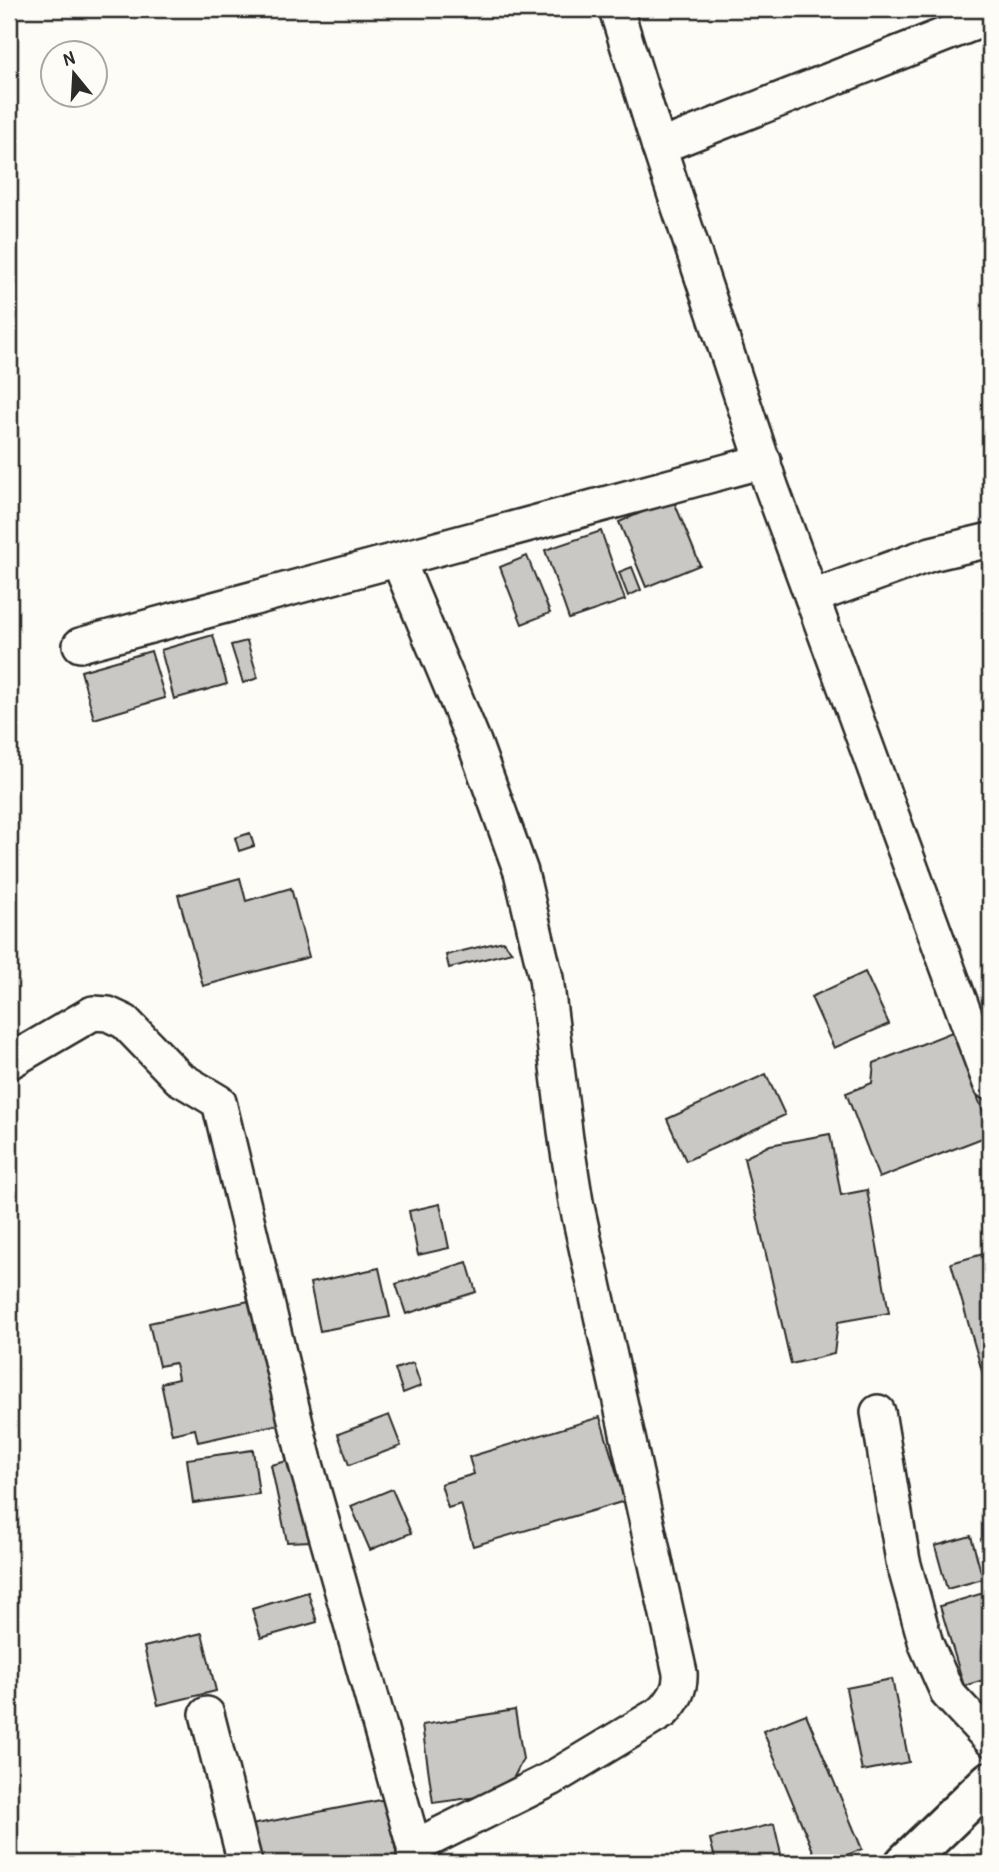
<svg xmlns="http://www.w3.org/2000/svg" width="999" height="1872" font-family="'Patrick Hand',sans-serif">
	<rect width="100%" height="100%" fill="#fdfcf7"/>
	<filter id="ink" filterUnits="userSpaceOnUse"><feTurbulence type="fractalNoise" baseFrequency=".0143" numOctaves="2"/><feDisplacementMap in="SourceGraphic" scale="14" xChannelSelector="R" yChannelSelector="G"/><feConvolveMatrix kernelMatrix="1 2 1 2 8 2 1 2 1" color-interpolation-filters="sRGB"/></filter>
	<g filter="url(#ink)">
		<!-- building -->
		<g fill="#c9c8c4" stroke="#2b2b2b" stroke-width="2">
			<path d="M673,499L700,565L646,587L619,522Z"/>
			<path d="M601,531L625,600L569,619L545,550Z"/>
			<path d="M527,556L550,613L522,624L500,567Z"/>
			<path d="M632,567L641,590L628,596L619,572Z"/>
			<path d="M213,635L227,684L174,699L161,650Z"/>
			<path d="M247,641L258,678L243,683L231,645Z"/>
			<path d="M151,651L165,698L94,719L81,671Z"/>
			<path d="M250,833L254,846L239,851L235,838Z"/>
			<path d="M240,878L246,901L291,888L309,957L203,986L178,895Z"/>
			<path d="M503,941L512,952L449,968L446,955Z"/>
			<path d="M865,972L889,1024L834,1048L811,997Z"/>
			<path d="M952,1032L990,1129V1135L879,1178L846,1093L872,1083L874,1063Z"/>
			<path d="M766,1074L785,1115L686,1161L667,1119Z"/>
			<path d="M830,1134L841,1195L867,1190L889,1313L838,1322L834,1354L791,1364L744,1158L770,1145Z"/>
			<path d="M440,1204L449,1248L418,1255L409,1211Z"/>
			<path d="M990,1252V1399L951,1263Z"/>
			<path d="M467,1262L476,1292L406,1314L396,1284Z"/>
			<path d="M379,1268L390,1317L320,1331L310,1283Z"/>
			<path d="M258,1299L284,1423L198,1442L195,1429L172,1434L161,1383L178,1379L175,1363L159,1366L149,1323Z"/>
			<path d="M413,1363L421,1386L403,1393L395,1369Z"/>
			<path d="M389,1415L401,1446L349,1465L338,1434Z"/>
			<path d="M600,1417L625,1501L473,1546L461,1504L448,1508L441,1484L474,1474L469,1457Z"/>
			<path d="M253,1450L259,1494L193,1503L187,1459Z"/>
			<path d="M304,1457L312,1541L287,1542L271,1465Z"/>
			<path d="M392,1489L411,1533L370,1550L351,1506Z"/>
			<path d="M971,1536L983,1579L947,1589L935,1546Z"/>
			<path d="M990,1536V1568L981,1539Z"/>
			<path d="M990,1591V1678L964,1686L940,1606Z"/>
			<path d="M308,1592L317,1622L261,1638L252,1609Z"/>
			<path d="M202,1633L216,1691L158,1705L144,1647Z"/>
			<path d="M892,1679L909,1762L862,1771L846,1688Z"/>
			<path d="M515,1710L523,1759L511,1783L485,1796L433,1803L422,1725Z"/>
			<path d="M806,1714L862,1849L827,1863H818L763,1731Z"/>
			<path d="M386,1799L398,1863H254L246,1826Z"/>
			<path d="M774,1824L783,1863H716L710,1839Z"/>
		</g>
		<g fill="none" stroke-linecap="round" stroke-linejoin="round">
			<defs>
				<g id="street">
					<path d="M616,9L659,147L771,486L990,1083"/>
					<path d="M659,147L990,17"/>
					<path d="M398,560L474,742L521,872L546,978L566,1139L576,1202L680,1673C681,1690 674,1699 664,1711L551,1779L414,1847"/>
					<path d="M812,597L931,554L990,540"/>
					<path d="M80,645L764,461"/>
					<path d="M9,1062L93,1013L108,1014L125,1022L179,1078L219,1102L304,1457L414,1847L415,1863"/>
					<path d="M878,1412L903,1561L926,1644L948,1694L990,1739"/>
					<path d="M207,1714L245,1863"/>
				</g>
				<path id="primary" d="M905,1863L990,1781"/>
			</defs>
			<!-- street casing -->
			<use href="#street" stroke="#2b2b2b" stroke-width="38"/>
			<!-- primary casing -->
			<use href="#primary" stroke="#2b2b2b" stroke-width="44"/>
			<!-- street -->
			<use href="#street" stroke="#fdfcf7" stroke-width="33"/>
			<!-- primary -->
			<use href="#primary" stroke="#fdfcf7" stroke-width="38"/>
		</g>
	</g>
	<!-- margin -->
	<rect width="999" height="1872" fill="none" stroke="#fdfcf7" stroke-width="35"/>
	<rect x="18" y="18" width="964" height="1837" fill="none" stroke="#2b2b2b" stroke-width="2.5" filter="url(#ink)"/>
	<!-- north arrow -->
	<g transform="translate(74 74) rotate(342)"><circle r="33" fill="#fdfcf7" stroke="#a9a8a5" stroke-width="2"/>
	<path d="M0-5L12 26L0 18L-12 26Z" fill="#2b2b2b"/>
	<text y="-10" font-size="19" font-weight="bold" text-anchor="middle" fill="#2b2b2b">N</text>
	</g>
</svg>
